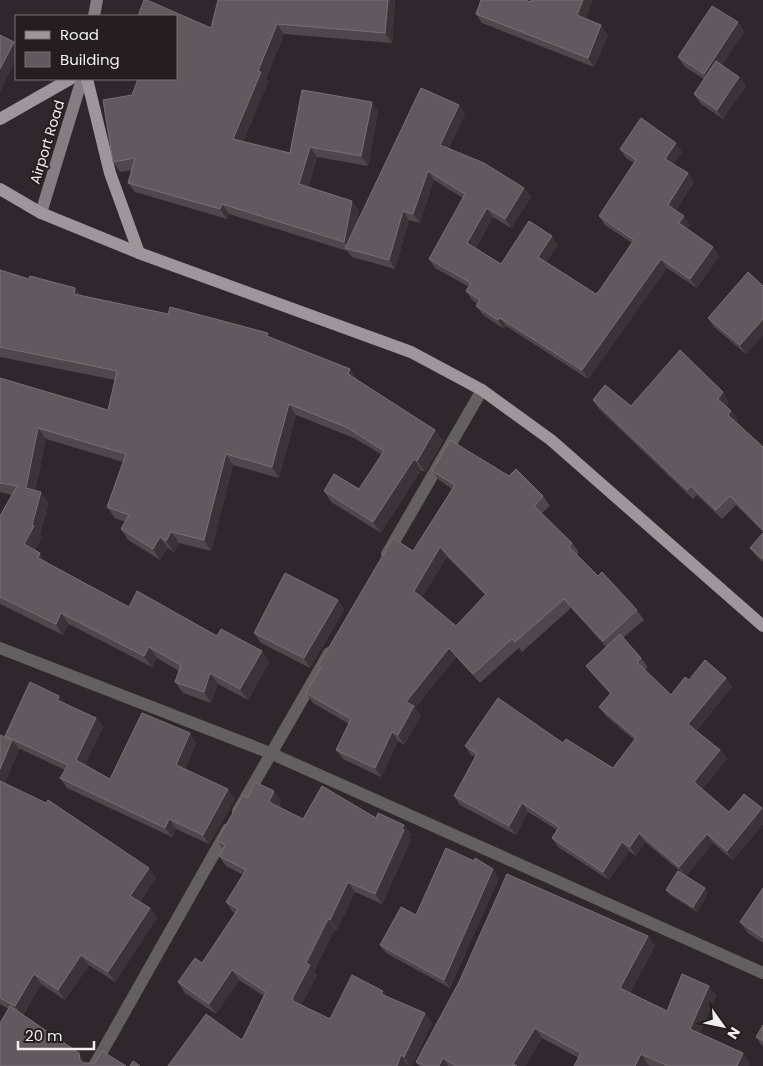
<svg xmlns="http://www.w3.org/2000/svg" width="763" height="1066" font-family="Poppins,sans-serif">
	<rect width="100%" height="100%" fill="#2f272b"/>
	<g fill="none" stroke-linecap="round" stroke-linejoin="round">
		<!-- minor -->
		<g stroke="#646062" stroke-width="12">
			<path d="M387,554L482,390"/>
			<path d="M0,648L270,753L763,973"/>
			<path d="M238,811L329,653"/>
			<path d="M94,1066L228,829"/>
		</g>
		<!-- secondary -->
		<g stroke="#847e82" stroke-width="12">
			<path d="M94,16L97,0"/>
			<path d="M41,213L82,79"/>
		</g>
		<!-- primary -->
		<g stroke="#9d969a" stroke-width="12">
			<path d="M87,79L110,173L139,253"/>
			<path d="M0,119L70,79"/>
			<path d="M0,189L41,213L139,253L411,352L482,390L551,440L763,626"/>
		</g>
	</g>
	<!-- wall -->
	<g fill="#4f474b" fill-rule="evenodd">
		<path d="M395,0L392,43L284,34L266,79L268,82L243,142L290,153L378,112L368,166L317,157L308,187L359,211L356,226L459,105L465,114L449,148L524,188L531,197L511,228L493,217L476,248L501,264L558,245L546,262L596,294L599,291L632,243L605,225L599,216L634,163L626,158L620,149L682,152L673,164L688,173L694,182L676,210L690,225L687,229L719,256L697,288L667,268L588,379L506,326L504,329L483,315L476,306L478,304L472,300L466,291L469,287L435,268L429,259L463,198L434,180L420,223L409,220L395,269L352,257L347,251L229,214L227,219L135,192L128,183L132,170L120,172L113,162L132,95L211,28Z"/>
		<path d="M531,2L586,19L608,35L594,67L482,23L476,14Z"/>
		<path d="M738,22L744,32L722,65L739,77L746,86L723,119L701,104L694,94L704,79L685,67L678,57Z"/>
		<path d="M0,270L29,279L75,288L81,296L271,338L350,369L357,380L435,430L443,441L425,472L421,470L381,533L331,502L324,491L359,489L382,455L356,439L296,415L279,478L233,465L211,551L179,543L174,552L168,548L160,560L128,540L121,529L125,522L115,518L107,507L123,462L46,439L35,491L49,503L40,534L42,537L35,550L48,563L129,607L217,636L269,662L248,700L218,684L211,703L183,693L175,682L179,671L157,658L152,667L69,624L63,635L0,604V516L12,495L0,492V378L108,410L115,380L0,357Z"/>
		<path d="M763,286V335L746,354L714,327L708,318Z"/>
		<path d="M593,400L631,406L729,401L726,406L731,411L738,420L736,422L763,447V532L736,505L722,519L697,495L693,499L599,409Z"/>
		<path d="M432,471L509,476L543,496L550,506L542,513L572,543L579,552L577,555L598,576L637,610L644,620L623,638L641,658L648,667L645,670L671,695L689,680L726,678L732,687L696,731L720,750L727,759L702,789L729,812L762,808L763,810V824L733,860L713,843L686,876L645,842L636,856L629,851L609,880L558,847L552,838L557,830L528,812L516,835L460,805L454,796L475,757L471,755L465,746L563,743L613,768L634,740L606,716L599,707L610,694L593,675L586,666L606,647L571,608L522,652L519,648L480,683L456,657L415,708L421,716L404,745L398,741L381,777L343,759L336,750L349,724L313,703L306,693L320,669L318,666L413,551L452,489L439,480ZM447,557L485,595L456,626L422,597Z"/>
		<path d="M763,533V562L757,557L750,548Z"/>
		<path d="M338,600L344,610L310,668L261,643L254,633Z"/>
		<path d="M59,696L64,703L96,718L103,727L85,765L110,779L196,743L185,769L235,799L209,844L176,829L172,837L67,788L60,778L65,770L18,748L19,749L5,783L149,868L156,878L140,902L150,908L157,918L115,982L89,965L65,1000L41,984L23,1015L86,1063L126,1066H0L9,1009L0,1004V735L6,737L5,736Z"/>
		<path d="M248,798L281,801L279,807L303,819L376,818L404,825L411,835L409,838L411,840L382,904L355,892L337,930L335,929L314,971L317,975L301,1005L330,1019L383,991L387,997L432,1023L412,1066L242,1040L264,996L239,980L216,1014L185,993L178,982L202,963L235,913L233,912L226,902L243,875L226,866L219,856L223,849L217,841Z"/>
		<path d="M499,878L450,988L386,953L380,945L416,915Z"/>
		<path d="M705,888L708,893L697,912L670,895L666,890Z"/>
		<path d="M763,888V943L748,933L740,922Z"/>
		<path d="M648,936L655,946L630,993L667,1011L709,986L716,996L700,1033L743,1053L750,1063L749,1066H651L648,1065L647,1066H574L579,1058L542,1038L525,1066H419L416,1062Z"/>
		<path d="M763,1025V1047L756,1037Z"/>
	</g>
	<!-- shaded-wall -->
	<g fill="#3b3337">
		<path d="M388,0H395L392,43L385,33Z"/>
		<path d="M583,0H593L584,24L577,15Z"/>
		<path d="M738,22L744,32L711,83L704,74Z"/>
		<path d="M277,24L284,34L266,79L268,82L240,149L233,139L258,71Z"/>
		<path d="M601,25L608,35L594,67L588,58Z"/>
		<path d="M14,42L16,46V59L0,92V69Z"/>
		<path d="M739,77L746,86L723,119L717,110Z"/>
		<path d="M372,102L378,112L368,166L361,156Z"/>
		<path d="M459,105L465,114L446,154L440,145Z"/>
		<path d="M676,143L682,152L671,167L665,159Z"/>
		<path d="M310,147L317,157L305,194L299,184Z"/>
		<path d="M428,171L434,180L420,223L413,214Z"/>
		<path d="M688,173L694,182L674,214L668,205Z"/>
		<path d="M524,188L531,197L511,228L505,219Z"/>
		<path d="M352,201L359,211L351,250L349,249L344,242Z"/>
		<path d="M222,204L229,214L227,219L220,209Z"/>
		<path d="M487,208L493,217L474,252L467,243Z"/>
		<path d="M403,211L409,220L395,269L389,260Z"/>
		<path d="M684,216L690,225L685,232L679,223Z"/>
		<path d="M552,236L558,245L544,266L538,257Z"/>
		<path d="M713,247L719,256L697,288L690,279Z"/>
		<path d="M661,259L667,268L588,379L582,370Z"/>
		<path d="M75,288L83,299L74,294Z"/>
		<path d="M500,318L506,326L504,329L498,320Z"/>
		<path d="M763,319V335L746,354L740,345Z"/>
		<path d="M350,369L358,380L348,374Z"/>
		<path d="M723,392L729,401L724,408L718,399Z"/>
		<path d="M289,404L296,415L279,478L272,467Z"/>
		<path d="M731,411L738,420L734,424L728,415Z"/>
		<path d="M38,428L46,439L33,499L26,488Z"/>
		<path d="M435,430L443,441L425,472L417,461Z"/>
		<path d="M226,454L233,465L211,551L204,540Z"/>
		<path d="M414,459L421,470L381,533L373,522Z"/>
		<path d="M41,492L49,503L40,534L42,537L32,555L24,544L32,525Z"/>
		<path d="M171,532L179,543L174,552L166,541Z"/>
		<path d="M160,537L168,548L160,560L153,549Z"/>
		<path d="M440,547L447,557L421,600L414,591Z"/>
		<path d="M40,553L48,564L38,558Z"/>
		<path d="M338,600L344,610L310,668L304,658Z"/>
		<path d="M61,613L69,624L63,635L56,624Z"/>
		<path d="M149,647L157,658L152,667L144,656Z"/>
		<path d="M449,648L456,657L415,708L421,716L404,745L398,735L406,702Z"/>
		<path d="M262,651L269,662L248,700L240,689Z"/>
		<path d="M210,673L218,684L211,703L204,692Z"/>
		<path d="M726,678L732,687L694,733L688,724Z"/>
		<path d="M59,696L66,706L57,700Z"/>
		<path d="M96,718L103,727L83,770L76,760Z"/>
		<path d="M392,732L398,741L381,777L375,768Z"/>
		<path d="M190,733L196,743L183,775L176,765Z"/>
		<path d="M12,740L19,749L4,786L0,780V769Z"/>
		<path d="M720,750L727,759L700,791L694,782Z"/>
		<path d="M228,789L235,799L209,844L203,835Z"/>
		<path d="M274,791L281,801L276,812L269,802Z"/>
		<path d="M522,803L528,812L516,835L509,826Z"/>
		<path d="M762,808L763,810V824L733,860L727,851Z"/>
		<path d="M169,819L176,829L172,837L165,828Z"/>
		<path d="M404,825L411,835L409,838L411,840L382,904L375,894Z"/>
		<path d="M639,833L645,842L636,856L630,847Z"/>
		<path d="M707,834L713,843L686,876L679,867Z"/>
		<path d="M622,842L629,851L609,880L603,872Z"/>
		<path d="M149,868L156,878L137,906L130,896Z"/>
		<path d="M493,869L499,878L450,988L444,980Z"/>
		<path d="M348,882L355,892L337,930L330,920Z"/>
		<path d="M705,888L708,893L697,912L693,907Z"/>
		<path d="M150,908L157,918L115,982L108,972Z"/>
		<path d="M328,919L335,929L314,971L317,975L300,1007L293,1001V997L306,963Z"/>
		<path d="M648,936L655,946L627,998L620,988Z"/>
		<path d="M81,955L89,965L65,1000L58,990Z"/>
		<path d="M232,970L239,980L216,1014L209,1004Z"/>
		<path d="M34,974L41,984L22,1016L15,1006Z"/>
		<path d="M709,986L716,996L698,1039L690,1029Z"/>
		<path d="M383,991L390,1001L381,994Z"/>
		<path d="M425,1013L432,1023L412,1066H410L404,1057Z"/>
		<path d="M535,1028L542,1038L525,1066H514L513,1064Z"/>
		<path d="M79,1053L86,1063L87,1066L80,1060Z"/>
		<path d="M743,1053L750,1063L749,1066H737Z"/>
		<path d="M641,1054L648,1065L647,1066H635Z"/>
		<path d="M401,1055L408,1066H397Z"/>
		<path d="M443,1058L448,1066H439Z"/>
	</g>
	<!-- building -->
	<g fill="#61595d" stroke="#787074" fill-rule="evenodd">
		<path d="M144,0H147L211,28L218,0H388L385,33L277,24L258,71L261,72L233,139L290,153L302,90L372,102L361,156L310,147L299,184L352,201L344,242L222,204L220,209L128,183L135,158L113,162L103,100L132,95L138,79H176V16H138Z"/>
		<path d="M481,0H525L531,2V0H583L577,15L601,25L588,58L476,14Z"/>
		<path d="M712,6L738,22L704,74L678,57Z"/>
		<path d="M0,35L14,42L0,69Z"/>
		<path d="M716,61L739,77L717,110L694,94Z"/>
		<path d="M421,88L459,105L440,145L484,163L524,188L505,219L487,208L467,243L501,264L529,221L552,236L538,257L596,294L599,291L634,240L599,216L636,160L620,149L641,118L676,143L665,159L688,173L668,205L684,216L679,223L713,247L690,279L661,259L582,370L500,318L498,320L476,306L480,300L466,291L471,283L429,259L465,194L428,171L413,214L403,211L389,260L345,248Z"/>
		<path d="M0,270L29,279L30,276L75,288L74,294L168,314L170,307L268,333L267,336L350,369L348,374L435,430L417,461L414,459L373,522L324,491L334,474L359,489L384,451L348,428L289,404L272,467L226,454L204,540L171,532L166,541L160,537L153,549L121,529L129,515L107,507L126,454L38,428L26,488L41,492L32,525L34,526L24,544L40,553L38,558L129,607L137,591L217,636L221,629L262,651L240,689L210,673L204,692L175,682L181,665L149,647L144,656L61,613L56,624L0,597V516L17,486L0,483V378L108,410L117,371L0,347Z"/>
		<path d="M748,272L763,286V319L740,345L708,318Z"/>
		<path d="M680,350L723,392L718,399L731,411L728,415L763,447V530L730,496L716,510L691,486L687,490L593,400L605,385L631,406Z"/>
		<path d="M450,440L509,476L516,469L543,496L534,506L572,543L569,547L598,576L602,572L637,610L603,641L564,599L515,642L512,639L473,674L449,648L406,702L414,706L398,735L392,732L375,768L336,750L351,719L306,693L321,667L318,666L393,538L413,551L455,485L432,471ZM440,547L486,594L456,626L414,591Z"/>
		<path d="M763,533V559L750,548Z"/>
		<path d="M285,573L338,600L304,658L254,633Z"/>
		<path d="M620,634L641,658L637,662L671,695L685,677L689,680L705,660L726,678L688,724L720,750L694,782L729,812L744,794L762,808L727,851L707,834L679,867L639,833L630,847L622,842L603,872L552,838L559,827L522,803L509,826L454,796L477,754L465,746L498,698L563,743L566,739L613,768L636,738L599,707L611,693L586,666Z"/>
		<path d="M30,682L59,696L57,700L96,718L76,760L110,779L142,713L190,733L176,765L228,789L203,835L169,819L165,828L60,778L68,765L5,736Z"/>
		<path d="M0,735L12,740L0,769Z"/>
		<path d="M0,781L46,803L48,800L149,868L130,896L150,908L108,972L81,955L58,990L34,974L15,1006L0,998Z"/>
		<path d="M255,782L274,791L269,802L303,819L322,786L376,818L378,813L404,825L402,829L404,830L375,894L348,882L330,920L328,919L306,963L310,965L293,997V1001L330,1019L352,975L383,991L381,994L425,1013L404,1057L401,1055L397,1066H168L206,1014L242,1040L266,992L232,970L209,1004L178,982L195,958L202,963L238,909L226,902L246,870L219,856L225,845L217,841L243,795L248,798Z"/>
		<path d="M446,848L474,861L475,858L493,869L444,980L380,945L401,907L416,915Z"/>
		<path d="M678,871L705,888L693,907L666,890Z"/>
		<path d="M507,874L648,936L620,988L667,1011L682,974L709,986L690,1029L743,1053L737,1066H668L641,1054L635,1066H574L581,1053L535,1028L513,1064L517,1066H456L443,1058L439,1066H425L416,1062L459,982Z"/>
		<path d="M763,888V938L740,922Z"/>
		<path d="M10,1006L79,1053L80,1060L83,1063H95L102,1051L126,1066H0V1023Z"/>
		<path d="M763,1025V1041L756,1037Z"/>
		<path d="M133,1061L140,1066H130Z"/>
	</g>
	<g text-anchor="middle" dominant-baseline="central" stroke-width="4" stroke-linejoin="round" paint-order="stroke">
		<!-- street labels -->
		<g font-size="14" fill="#f2edf0" stroke="#251e21">
			<text transform="translate(47 142) rotate(-73)">Airport Road</text>
		</g>
	</g>
	<!-- legend -->
	<rect x="15" y="15" width="162" height="65" fill="#251e21" stroke="#777174"/>
	<rect x="25" y="31" width="25" height="8" fill="#9d969a" stroke="#777174"/>
	<text x="60" y="40" font-size="15" fill="#f2edf0">Road</text>
	<rect x="25" y="52" width="25" height="15" fill="#61595d" stroke="#777174"/>
	<text x="60" y="65" font-size="15" fill="#f2edf0">Building</text>
	<!-- north arrow -->
	<g transform="translate(723 1026) rotate(123)" stroke="#251e21" stroke-width="4" paint-order="stroke">
	<path d="M0-4L9 19L0 12L-9 19Z" fill="#f2edf0"/>
	<text y="-8" font-size="14" font-weight="bold" text-anchor="middle" fill="#f2edf0">N</text>
	</g>
	<!-- scale -->
	<path d="M18 1041v8h76v-8" fill="none" stroke="#f2edf0" stroke-width="2.5"/>
	<text x="25" y="1041" font-size="15" fill="#f2edf0" stroke="#251e21" stroke-width="4" paint-order="stroke">20 m</text>
</svg>
